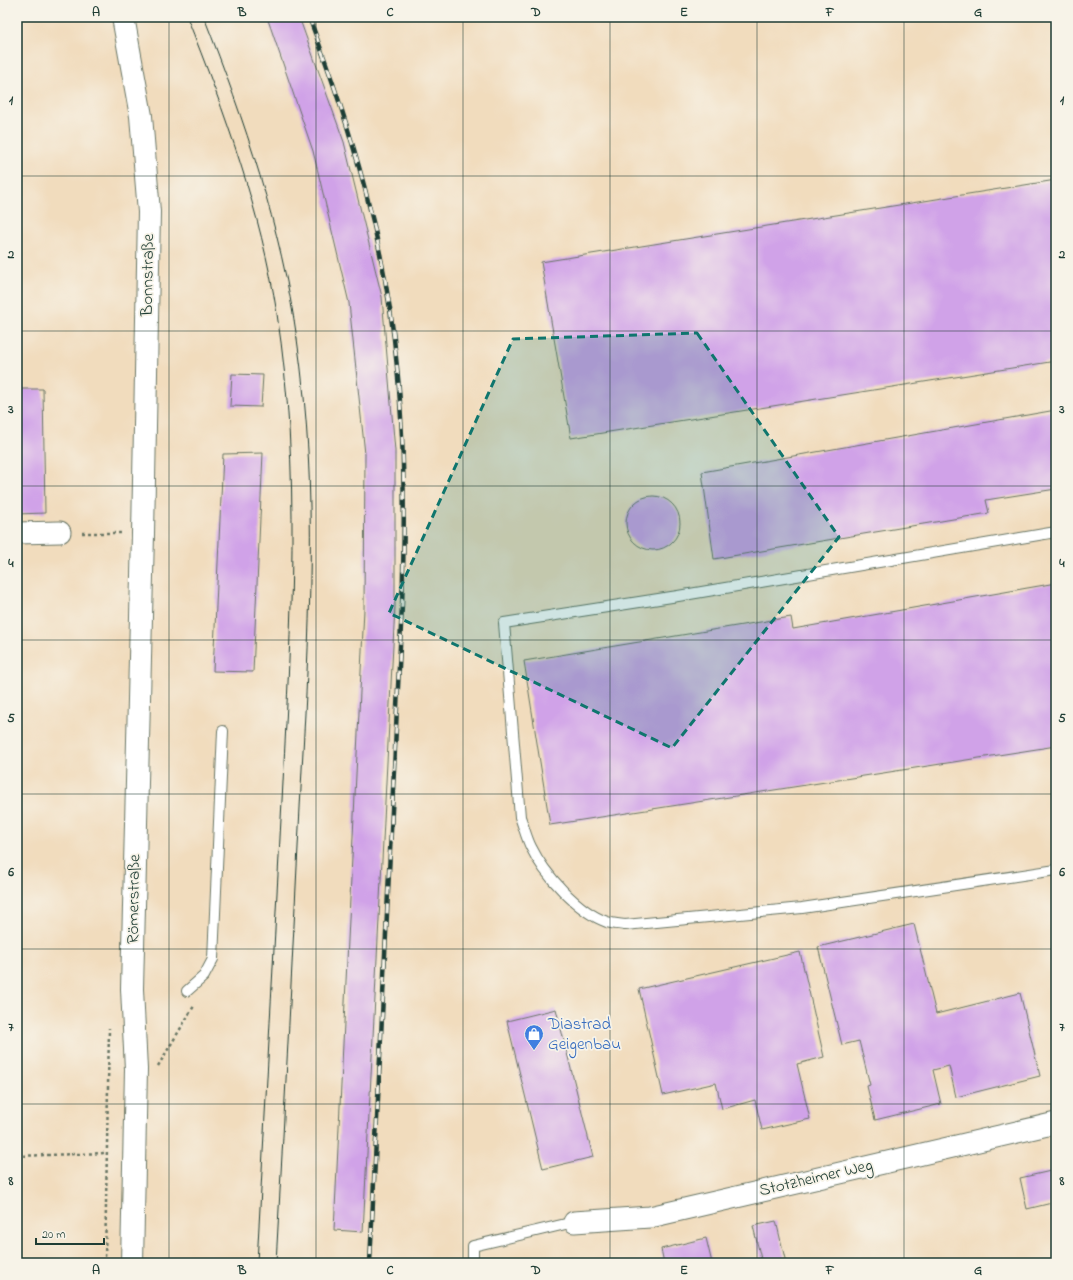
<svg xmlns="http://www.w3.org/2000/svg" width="1073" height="1280" font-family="'Indie Flower',sans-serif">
	<rect width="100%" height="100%" fill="#f7f3e8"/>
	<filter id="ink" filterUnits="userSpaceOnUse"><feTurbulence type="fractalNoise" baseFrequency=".025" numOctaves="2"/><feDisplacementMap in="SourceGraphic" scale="8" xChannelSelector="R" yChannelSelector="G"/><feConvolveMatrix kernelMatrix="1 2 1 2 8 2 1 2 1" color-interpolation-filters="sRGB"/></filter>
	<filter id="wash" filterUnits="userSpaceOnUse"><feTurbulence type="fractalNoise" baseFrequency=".012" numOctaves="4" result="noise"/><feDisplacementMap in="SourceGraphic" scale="16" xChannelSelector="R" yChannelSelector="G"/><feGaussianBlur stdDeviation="0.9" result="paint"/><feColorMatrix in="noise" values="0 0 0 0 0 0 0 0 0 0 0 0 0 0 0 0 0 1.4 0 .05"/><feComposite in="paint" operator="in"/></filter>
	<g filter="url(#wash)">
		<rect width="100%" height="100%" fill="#f1dcbd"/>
		<g id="blocks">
			<!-- building -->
			<g fill="#d0a2e8">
				<path d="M267,17H299L344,142L382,297L395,451V606L363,1232L334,1230L364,609L365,454L349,303L313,151Z"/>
				<path d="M1056,180V361L571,438L541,262Z"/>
				<path d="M232,374L263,375L261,407L230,406Z"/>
				<path d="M17,389H43L45,513L17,514Z"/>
				<path d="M1056,410V489L986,500L989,513L714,559L702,472Z"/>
				<path d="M263,453L253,672L213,671L223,454Z"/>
				<circle cx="653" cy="523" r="27"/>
				<path d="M1056,583V746L550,825L524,661L791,617L793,629Z"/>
				<path d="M914,924L936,1014L1020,993L1040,1076L956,1097L949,1066L933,1070L941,1104L875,1120L867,1086L870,1085L859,1041L842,1045L818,947Z"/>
				<path d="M800,952L824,1057L797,1064L810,1119L762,1130L755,1100L722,1109L716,1083L663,1095L639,989Z"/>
				<path d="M556,1009L593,1157L543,1169L507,1021Z"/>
				<path d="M1055,1170L1056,1202L1027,1209L1020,1178Z"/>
				<path d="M776,1221L786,1263H762L753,1226Z"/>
				<path d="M706,1238L712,1263H664L661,1249Z"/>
			</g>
		</g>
	</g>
	<g filter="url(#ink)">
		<use href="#blocks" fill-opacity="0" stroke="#687564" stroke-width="1"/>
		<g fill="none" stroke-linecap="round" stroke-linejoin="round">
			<defs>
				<g id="lane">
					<path d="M1056,532L678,596L504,623L520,817C524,827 526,837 531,847C544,874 578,912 607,922C613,924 620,924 625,925L802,908L1056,870"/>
					<path d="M187,991L204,976L213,959L223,731"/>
					<path d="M473,1263V1246L574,1222"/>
				</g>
				<g id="street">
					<path d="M17,533L60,532"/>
					<path d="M574,1222L650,1217L1056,1123"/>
				</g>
				<path id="secondary" d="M123,17L141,116L149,212L143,534L132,989L136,1069L132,1263"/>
			</defs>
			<!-- lane casing -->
			<use href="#lane" stroke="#687564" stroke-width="12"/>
			<!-- street casing -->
			<use href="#street" stroke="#687564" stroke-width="23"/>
			<!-- secondary casing -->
			<use href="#secondary" stroke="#687564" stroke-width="24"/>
			<!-- path -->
			<g stroke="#687564" stroke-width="2.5" stroke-dasharray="3 3" stroke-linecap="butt">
				<path d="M82,533H121"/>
				<path d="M158,1066L194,1006"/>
				<path d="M17,1156L107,1153"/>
				<path d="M105,1263L109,1028"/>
			</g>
			<!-- lane -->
			<use href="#lane" stroke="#fff" stroke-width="10"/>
			<!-- street -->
			<use href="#street" stroke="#fff" stroke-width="21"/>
			<!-- secondary -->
			<use href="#secondary" stroke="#fff" stroke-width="22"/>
			<!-- tram -->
			<g stroke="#1f3d34" stroke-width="1">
				<path d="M187,17C225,113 261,211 277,314C301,469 291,626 283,782C274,942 266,1103 257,1263"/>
				<path d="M204,17C245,122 281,227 297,339C319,488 309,639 301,788C293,946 285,1105 276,1263"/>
			</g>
			<defs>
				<path id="rail" d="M309,17C352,130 386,246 397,367C405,446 405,526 402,605L370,1263"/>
			</defs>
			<!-- rail casing -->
			<use href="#rail" stroke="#1f3d34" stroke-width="4.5"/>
			<!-- rail -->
			<use href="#rail" stroke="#f7f3e8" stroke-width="3" stroke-dasharray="9" stroke-linecap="butt"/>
		</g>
	</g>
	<!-- marked area -->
	<path fill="#0f766e" fill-opacity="0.2" stroke="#0f766e" stroke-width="3" stroke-dasharray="8 5" stroke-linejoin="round" d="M697,333L839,537L672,748L389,613L513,339Z"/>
	<!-- grid -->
	<path fill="none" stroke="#1f3d34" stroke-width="1" stroke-opacity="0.55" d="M169,17V1263M316,17V1263M463,17V1263M610,17V1263M757,17V1263M904,17V1263M17,176H1056M17,331H1056M17,486H1056M17,640H1056M17,794H1056M17,949H1056M17,1104H1056"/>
	<!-- icons -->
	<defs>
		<symbol id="shop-pin" viewBox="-11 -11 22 30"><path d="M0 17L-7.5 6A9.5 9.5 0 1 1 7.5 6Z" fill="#3f7fe0" stroke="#f7f3e8"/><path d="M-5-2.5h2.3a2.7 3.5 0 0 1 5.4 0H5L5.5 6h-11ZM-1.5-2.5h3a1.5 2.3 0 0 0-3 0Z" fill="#fff"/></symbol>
	</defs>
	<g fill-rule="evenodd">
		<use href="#shop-pin" x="523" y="1023" width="22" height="30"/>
	</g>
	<g text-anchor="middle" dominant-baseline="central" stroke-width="3.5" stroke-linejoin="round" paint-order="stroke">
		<!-- street labels -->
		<g font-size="17" fill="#1f3d34" stroke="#f7f3e8">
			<text transform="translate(148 275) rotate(-89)">Bonnstraße</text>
			<text transform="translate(134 899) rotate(-89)">Römerstraße</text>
			<text transform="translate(816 1178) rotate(-13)">Stotzheimer Weg</text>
		</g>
		<!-- shop labels -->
		<g font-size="17" fill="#366cbe" stroke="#f7f3e8" text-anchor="start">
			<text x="548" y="1024">Diastrad<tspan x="548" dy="20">Geigenbau</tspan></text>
		</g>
	</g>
	<!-- margin -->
	<rect width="1073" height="1280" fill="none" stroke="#f7f3e8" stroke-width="44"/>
	<!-- scale -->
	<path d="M36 1238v6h68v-6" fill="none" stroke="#1f3d34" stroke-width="2"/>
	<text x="42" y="1238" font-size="12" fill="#1f3d34" stroke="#f7f3e8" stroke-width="3" paint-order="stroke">20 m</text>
	<rect x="22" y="22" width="1029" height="1236" fill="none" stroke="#1f3d34" stroke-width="1.5"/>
	<g font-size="13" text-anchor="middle" font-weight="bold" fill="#1f3d34">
		<text x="96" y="16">A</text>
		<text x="242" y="16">B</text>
		<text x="390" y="16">C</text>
		<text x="536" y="16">D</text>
		<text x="684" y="16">E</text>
		<text x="830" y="16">F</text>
		<text x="978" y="16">G</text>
		<text x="11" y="104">1</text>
		<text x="1062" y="104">1</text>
		<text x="11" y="258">2</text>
		<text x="1062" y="258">2</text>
		<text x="11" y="413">3</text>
		<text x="1062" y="413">3</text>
		<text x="11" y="567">4</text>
		<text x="1062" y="567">4</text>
		<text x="11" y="722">5</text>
		<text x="1062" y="722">5</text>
		<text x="11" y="876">6</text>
		<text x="1062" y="876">6</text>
		<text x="11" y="1031">7</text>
		<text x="1062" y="1031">7</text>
		<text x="11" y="1185">8</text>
		<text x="1062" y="1185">8</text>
		<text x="96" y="1274">A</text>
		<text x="242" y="1274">B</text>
		<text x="390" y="1274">C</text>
		<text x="536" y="1274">D</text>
		<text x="684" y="1274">E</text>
		<text x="830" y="1274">F</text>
		<text x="978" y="1274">G</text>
	</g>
</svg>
